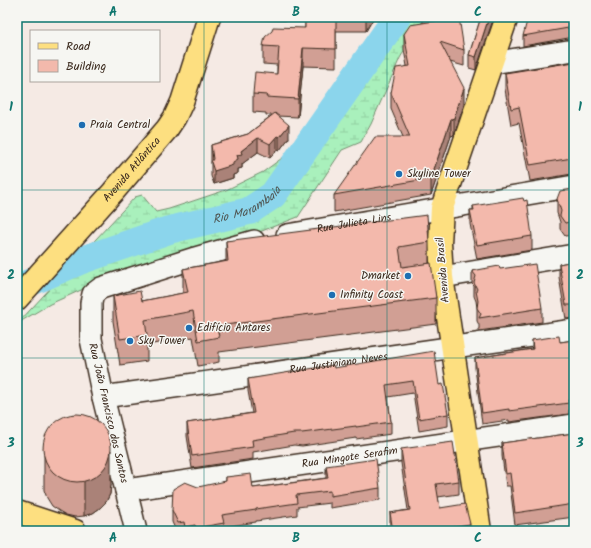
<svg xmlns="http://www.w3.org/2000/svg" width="591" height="548" font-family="Kalam,sans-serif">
	<defs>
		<pattern id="wetland-marsh" width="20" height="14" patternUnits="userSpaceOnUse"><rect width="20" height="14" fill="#a9f0bc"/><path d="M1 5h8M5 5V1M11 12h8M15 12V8" fill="none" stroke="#92cea1"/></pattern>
	</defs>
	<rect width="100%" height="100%" fill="#f5eae4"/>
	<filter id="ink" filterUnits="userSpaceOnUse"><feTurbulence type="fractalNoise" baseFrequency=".025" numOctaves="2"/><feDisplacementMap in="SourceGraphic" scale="8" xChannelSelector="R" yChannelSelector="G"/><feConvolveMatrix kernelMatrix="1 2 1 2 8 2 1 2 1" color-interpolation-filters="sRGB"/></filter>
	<g filter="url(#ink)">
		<!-- wetland -->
		<path fill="url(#wetland-marsh)" stroke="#728d6d" d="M388,17H425L400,58L371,124L361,142L342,150L298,217L254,234L90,286L50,304L18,323L135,197L142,195L156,212L169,209L226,190L263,172L293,150L317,128L344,87L358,58Z"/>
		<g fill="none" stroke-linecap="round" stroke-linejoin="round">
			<!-- river -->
			<path stroke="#8bd5ec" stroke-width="28" id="s1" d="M22,286L82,260L169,230L249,211L273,195L397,17"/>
			<defs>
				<g id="minor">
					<path d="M492,63L574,50"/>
					<path id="s2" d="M287,235L574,186"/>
					<path d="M442,277L574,255"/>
					<path id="s3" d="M103,397L574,330"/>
					<path id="s4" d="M126,490L574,425"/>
					<path d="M136,531L103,397L91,339V303L93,294L101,288L195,258L254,241"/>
				</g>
				<g id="major">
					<path id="s5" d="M17,299L113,192L167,129L175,117L182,102L209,17"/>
					<path d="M17,512L75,531"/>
					<path d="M480,531L442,277L440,243L442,208L507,17"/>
				</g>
			</defs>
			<!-- minor casing -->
			<use href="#minor" stroke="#3b2a1e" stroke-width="24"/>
			<!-- major casing -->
			<use href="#major" stroke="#3b2a1e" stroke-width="25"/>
			<!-- minor -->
			<use href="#minor" stroke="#f6f6f2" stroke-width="21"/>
			<!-- major -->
			<use href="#major" stroke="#fddf80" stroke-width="22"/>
		</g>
		<!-- wall -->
		<g fill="#d19f94" stroke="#3b2a1e">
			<path d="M245,17H374L366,31H336V67L303,66L298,117L277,116L289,138L279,151L277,150L270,158L258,152L242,164V168L238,169V173L233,175V178L214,184L211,176V145L248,134L272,115H266V113L253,112V94L277,74V65L263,64V46L305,28V21L245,19Z"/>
			<path d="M423,17H450L448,19L464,50V66L450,62L464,105L454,135L451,136L431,195L334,212V195L403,137L391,109V93L407,66L404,50V34L423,23Z"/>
			<path d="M481,17H494L476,70L469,68V55Z"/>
			<path d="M574,17V37L523,46V36Z"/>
			<path d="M574,62V174H572L530,181L519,123L511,125L505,89V73Z"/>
			<path d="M574,190V235L565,236L560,229V222L557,213V199Z"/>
			<path d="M473,206L532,236V250L477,259L470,224V210H473Z"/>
			<path d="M226,241L429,242V264L436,298V324L219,352V362L198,366L193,337L147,345V361L120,365L113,321V296L142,301L183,293V269L226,261Z"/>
			<path d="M574,261V318L566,319L559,277V264Z"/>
			<path d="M500,269L542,308V322L479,331V325L477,321V308L476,301L474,296V286L472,284V271Z"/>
			<path d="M532,340L560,342L574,340V410H569V414L509,422V420L482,424L475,368V358L532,349Z"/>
			<path d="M334,368L439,385L448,414V426L419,431L413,393L388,397L391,422V434L356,439V438L302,446L294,445L253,452V459L192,468L187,436V423L252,413L248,391V379Z"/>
			<path d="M574,433V517L515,525L510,486H506L502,456V443Z"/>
			<path d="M44,446L111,485L110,494L106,502L100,508L93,513L84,516L75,517L66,515L59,511L52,506L47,498L44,490Z"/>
			<path d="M401,449L459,481V494L438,497L440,508L470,524V531H390V513L408,510L401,463Z"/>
			<path d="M326,466L380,488V500L330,508V503L297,507V515L256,521V522L224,527V531H176L172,522V510L226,481V477L253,488L326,478Z"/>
		</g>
		<!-- shaded-wall -->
		<g fill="#aa8278" stroke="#3b2a1e">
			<path d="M366,17H374L366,31Z"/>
			<path d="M442,17H450L440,34V21Z"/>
			<path d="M489,17H494L476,70V57Z"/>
			<path d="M303,48V66L298,117V99Z"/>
			<path d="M464,88V105L454,135V118Z"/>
			<path d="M451,119V136L431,195V178Z"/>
			<path d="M289,125V138L279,151V137Z"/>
			<path d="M277,136V150L270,158V144Z"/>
			<path d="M258,138V152L242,164V168L238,169V173L233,175V178L214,184V171L233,162L241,151Z"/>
			<path d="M111,450V485L110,494L106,502L100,508L93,513L84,516V481Z"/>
		</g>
		<!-- building -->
		<g fill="#f3b9ac" stroke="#3b2a1e">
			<path d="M305,17H336V49L303,48L298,99L266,97L267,95L253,94L255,72L277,74L279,47L263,46L265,37L272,31L273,27L305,28Z"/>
			<path d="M432,17H442L440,21Z"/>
			<path d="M459,17L464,50L440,42L464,88L454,118L451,119L431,178L334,195L375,137H410L391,93L396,68L410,66L404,34L410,25Z"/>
			<path d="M481,17H489L476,57L469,55Z"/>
			<path d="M528,17H574V27L523,36Z"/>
			<path d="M574,62V159L572,158L530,165L519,107L511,109L505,73Z"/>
			<path d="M275,113L289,125L279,137L277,136L270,144L258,138L241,151L242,154L237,155L238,159L233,162V165L214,171L211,162L213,159L211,145L248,134Z"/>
			<path d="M573,189V190H574V221L565,223L560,216L561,211L557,199L560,191Z"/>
			<path d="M523,198L524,201L527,200L532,236L477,245L470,210H474L473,206Z"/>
			<path d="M427,215L429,242L399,247L402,267L431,263L436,298L217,326L219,337L198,341L193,311L145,320L147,335L120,339L113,296L140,291L142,301L188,292L183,269L228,261L226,241Z"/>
			<path d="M574,261V305H566L559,264Z"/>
			<path d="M535,264L542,308L479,318L481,314L477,308L478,301L476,291L477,289L474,283L476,276L472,271L499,266L500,269Z"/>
			<path d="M559,336L560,342L574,340V399L568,400L569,403L509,411V409L482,413L475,358L533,349L532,340Z"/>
			<path d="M434,351L439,385L443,384L448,414L419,419L413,381L386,385L391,422L356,427V426L302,433H294L252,440L253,447L192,456L187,423L254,413L248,379L333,365L334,368Z"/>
			<circle cx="77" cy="448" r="34"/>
			<path d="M574,433V504L515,513L510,473L506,474L502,443Z"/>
			<path d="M453,442L459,481L436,484L440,508L465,504L470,524L425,531H393L390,513L410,510L401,449Z"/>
			<path d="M376,459L380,488L330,496V491L296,495L297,503L256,509V510L222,515L224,523L196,528L195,525L185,527L184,522L178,523L172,510L173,489L185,482L198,487L226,481V477L251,474L253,488L291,483L328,478L326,466Z"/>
		</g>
	</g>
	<!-- grid -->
	<path fill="none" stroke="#0f766e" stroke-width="1" stroke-opacity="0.55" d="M204,17V531M387,17V531M17,190H574M17,358H574"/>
	<!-- markers -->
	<g fill="#1f6fb2" stroke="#f6f6f2" stroke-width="1.5">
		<circle cx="82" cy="125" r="4"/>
		<circle cx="399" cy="174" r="4"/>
		<circle cx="408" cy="276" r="4"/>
		<circle cx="332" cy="295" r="4"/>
		<circle cx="189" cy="328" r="4"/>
		<circle cx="130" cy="341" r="4"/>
	</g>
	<g text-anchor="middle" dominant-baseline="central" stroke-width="3" stroke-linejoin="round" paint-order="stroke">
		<!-- poi labels -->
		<g font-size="11" fill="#3b2a1e" stroke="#f6f6f2" text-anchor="start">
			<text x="90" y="125">Praia Central</text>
			<text x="407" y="174">Skyline Tower</text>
			<text x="400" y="276" text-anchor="end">Dmarket</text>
			<text x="340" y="295">Infinity Coast</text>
			<text x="197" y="328">Edifício Antares</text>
			<text x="138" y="341">Sky Tower</text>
		</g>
		<!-- street labels -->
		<g font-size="11" fill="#3b2a1e" stroke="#f6f6f2">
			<text stroke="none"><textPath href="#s5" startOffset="173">Avenida Atlântica</textPath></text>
			<text stroke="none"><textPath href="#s2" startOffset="68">Rua Julieta Lins</textPath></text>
			<text transform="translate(443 270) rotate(-95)">Avenida Brasil</text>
			<text stroke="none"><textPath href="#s3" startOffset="238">Rua Justiniano Neves</textPath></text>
			<text transform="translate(108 413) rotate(77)">Rua João Francisco dos Santos</text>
			<text stroke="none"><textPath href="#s4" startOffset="226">Rua Mingote Serafim</textPath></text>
		</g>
		<!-- water labels -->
		<g font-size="12" font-style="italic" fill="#4f5552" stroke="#f6f6f2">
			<text stroke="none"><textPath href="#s1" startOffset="240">Rio Marambaia</textPath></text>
		</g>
	</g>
	<!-- margin -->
	<rect width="591" height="548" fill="none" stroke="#f6f6f2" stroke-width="44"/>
	<!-- legend -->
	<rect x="30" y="30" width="130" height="52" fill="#f6f6f2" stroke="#aba49d"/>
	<rect x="38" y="43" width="20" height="6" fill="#fddf80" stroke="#aba49d"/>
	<text x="66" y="50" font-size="12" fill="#3b2a1e">Road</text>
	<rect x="38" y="60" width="20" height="12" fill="#f3b9ac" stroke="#aba49d"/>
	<text x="66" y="70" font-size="12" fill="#3b2a1e">Building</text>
	<rect x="22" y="22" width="547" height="504" fill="none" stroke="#0f766e" stroke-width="1.5"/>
	<g font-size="13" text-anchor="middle" font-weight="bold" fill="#0f766e">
		<text x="113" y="16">A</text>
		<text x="296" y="16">B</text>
		<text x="478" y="16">C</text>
		<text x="11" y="111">1</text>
		<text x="580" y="111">1</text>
		<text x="11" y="279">2</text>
		<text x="580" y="279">2</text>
		<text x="11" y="447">3</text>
		<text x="580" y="447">3</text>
		<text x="113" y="542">A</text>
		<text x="296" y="542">B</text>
		<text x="478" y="542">C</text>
	</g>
</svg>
